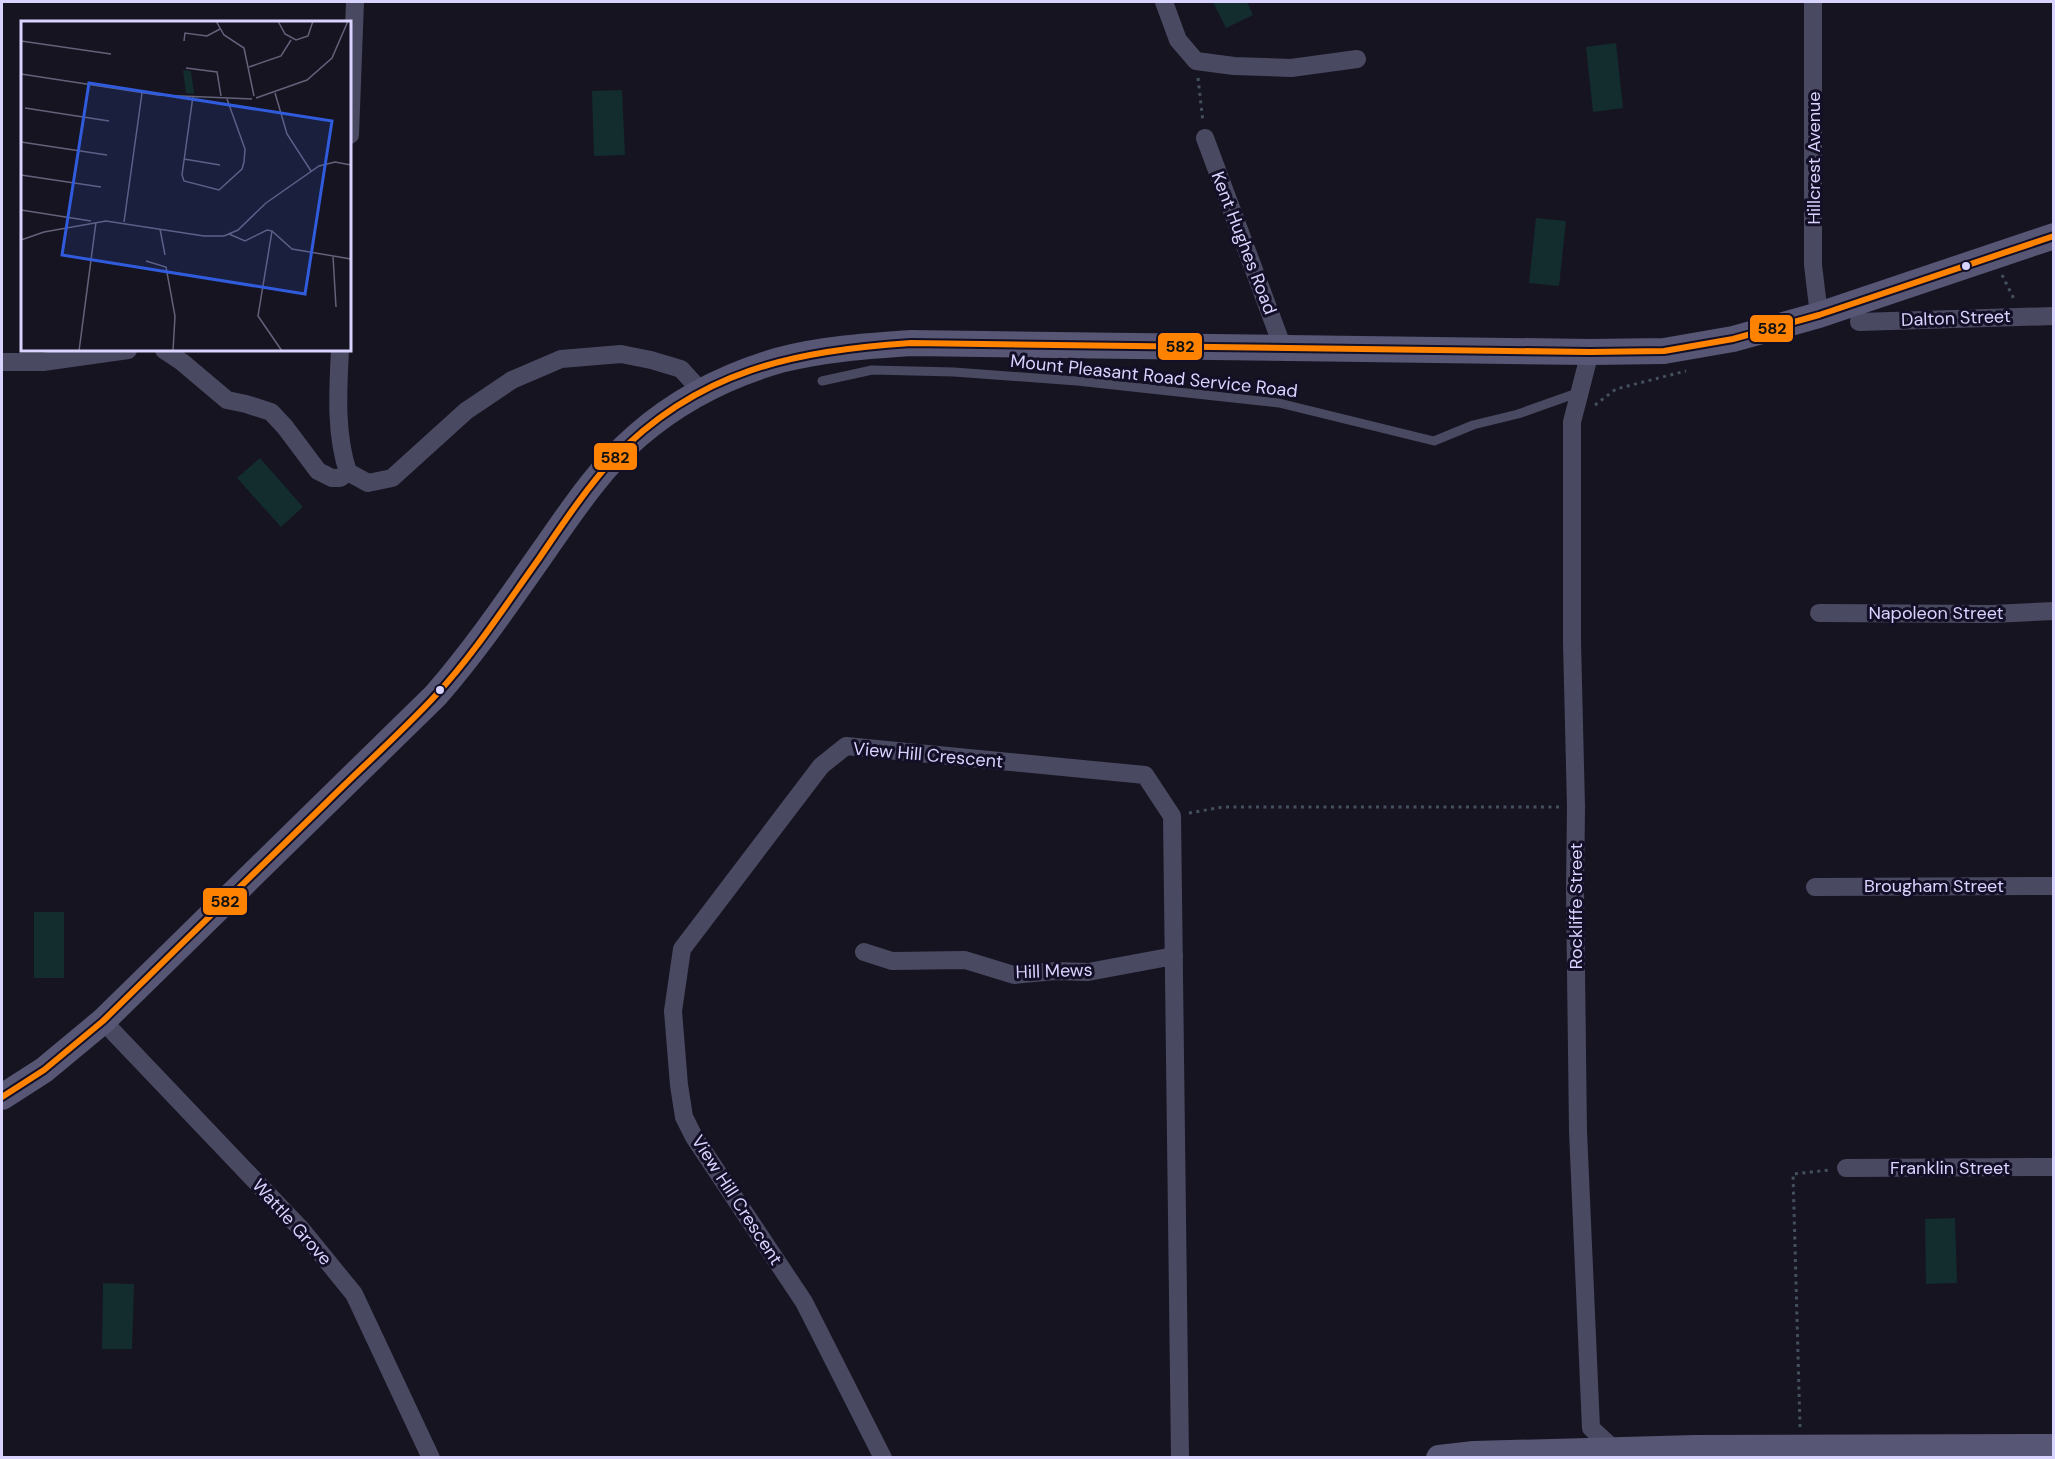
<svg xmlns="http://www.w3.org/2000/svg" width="2055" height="1459" font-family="'DM Sans',sans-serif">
	<rect width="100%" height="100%" fill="#161421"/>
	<!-- pitch -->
	<g fill="#132c2d">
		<path d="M1213,2H1247L1253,15L1226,28Z"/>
		<path d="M1616,43L1623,108L1593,112L1586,47Z"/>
		<path d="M622,90L625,155L594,156L592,91Z"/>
		<path d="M1536,218L1566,221L1559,286L1529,283Z"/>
		<path d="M260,458L303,507L281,527L237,478Z"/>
		<rect x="34" y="912" width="30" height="66"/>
		<path d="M1955,1218L1957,1283L1926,1284L1925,1219Z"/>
		<path d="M103,1283L134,1284L132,1349H102Z"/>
	</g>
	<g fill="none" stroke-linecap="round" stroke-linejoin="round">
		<!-- path -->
		<g stroke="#44505f" stroke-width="3" stroke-dasharray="3 4.5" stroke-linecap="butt">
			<path d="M1198,78L1203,122"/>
			<path d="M2002,275L2014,299"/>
			<path d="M1595,405L1616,389L1686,371"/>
			<path d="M1189,813L1223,807H1559"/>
			<path d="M1800,1427L1793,1174L1830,1170"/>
		</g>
		<!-- lane -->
		<path stroke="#4a4962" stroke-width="9" d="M822,381L872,370L954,372L1077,381L1279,403L1434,441L1473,425L1518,414L1580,392"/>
		<!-- street -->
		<g stroke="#4a4962" stroke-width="18">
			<path d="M1164,2L1178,40L1196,61L1234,66L1291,68L1357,59"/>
			<path d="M1813,2V265L1819,315"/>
			<path d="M350,135L355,2"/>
			<path d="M1205,138L1283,348"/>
			<path d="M1859,322L2054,316"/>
			<path d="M164,350L182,362L227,400L246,404L271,412L285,427L318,471L332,478H340L348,472"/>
			<path d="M340,350C338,390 335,433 348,472L368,483L392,478L466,411L512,380L561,359L621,354L651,360L681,369L701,391"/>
			<path d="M1590,352L1572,422V642L1576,807L1575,891L1578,1131L1591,1428L1616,1451"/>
			<path d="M2,362H43L128,350"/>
			<path d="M1819,613L1992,614L2054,611"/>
			<path d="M1815,887L2054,886"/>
			<path d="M864,952L892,961L965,960L1014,975L1055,971L1088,972L1174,956"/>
			<path d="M103,1021L301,1229L354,1294L431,1458"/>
			<path d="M1846,1168L2054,1167"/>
			<path d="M883,1458L804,1302L694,1137L684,1117L679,1085L673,1011L682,949L821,766L846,746L1145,775L1172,816L1180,1458"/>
		</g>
		<!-- secondary -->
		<g stroke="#575674" stroke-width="26">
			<path d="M2,1097L44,1070L103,1021L436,695C476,649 510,599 545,549C573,509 600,468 637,436C678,400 728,375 780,360C823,349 867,346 911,343L1590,352L1664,351L1733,339L1819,315L2054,236"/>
			<path d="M1439,1458L1474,1454L1695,1448L2054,1447"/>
		</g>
		<defs>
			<path id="bus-1" d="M2,1097L44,1070L103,1021C177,948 252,875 326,803C362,767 401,733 436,695C474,654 505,606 538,560C562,525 585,490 613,459C698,370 794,351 911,343L1590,352L1664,351L1733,339L1819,315L2054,236"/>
		</defs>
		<!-- bus-1 casing -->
		<use href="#bus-1" stroke="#130f26" stroke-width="10"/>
		<!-- bus-1 -->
		<use href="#bus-1" stroke="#ff8200" stroke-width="6"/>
	</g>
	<!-- markers -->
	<g fill="#d9d4ff" stroke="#130f26" stroke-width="2">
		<circle cx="1966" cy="266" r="5"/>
		<circle cx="440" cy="690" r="5"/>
	</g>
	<g text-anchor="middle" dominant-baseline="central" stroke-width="6" stroke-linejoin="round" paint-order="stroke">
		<!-- street labels -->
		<g font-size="18" fill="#d9d4ff" stroke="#130f26">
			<text transform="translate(1814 158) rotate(-90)">Hillcrest Avenue</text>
			<text transform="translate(1244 243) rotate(69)">Kent Hughes Road</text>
			<text transform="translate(1956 318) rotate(-2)">Dalton Street</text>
			<text transform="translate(1154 376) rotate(6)">Mount Pleasant Road Service Road</text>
			<text x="1936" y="613">Napoleon Street</text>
			<text transform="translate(928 755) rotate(5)">View Hill Crescent</text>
			<text x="1934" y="886">Brougham Street</text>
			<text transform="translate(1576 906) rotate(-90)">Rockliffe Street</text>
			<text transform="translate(1054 971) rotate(-2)">Hill Mews</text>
			<text x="1950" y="1168">Franklin Street</text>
			<text transform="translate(737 1200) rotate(57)">View Hill Crescent</text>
			<text transform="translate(292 1222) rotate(48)">Wattle Grove</text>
		</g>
	</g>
	<!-- overview -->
	<g transform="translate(21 21)">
		<rect width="330" height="330" fill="#161421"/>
		<path d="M162,49L170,50L173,73L165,72Z" fill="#132c2d"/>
		<path fill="none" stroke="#64617a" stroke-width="1.5" d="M195,0L203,14L223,27L233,75M257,0L264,13L275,19L287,15L292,0M0,20L90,33M163,20L164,12L186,15L199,8M228,46L260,35L270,19M165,47L196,51L200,75M0,53L137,74L231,78M254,72L266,113L290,150M172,75L161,154L163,160L198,169L221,148L223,141L224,128L206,78M235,77L286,59L311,37L327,0M4,87L88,100M0,121L86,134M163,138L199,144M0,154L80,166M0,189L70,200M103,201L121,72M139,208L144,234M251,210L271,228L330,238M208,213L224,220L246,209L251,210L237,295L261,330M0,219L23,211L85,200L183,215H203L217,209L245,182L298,145L314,141L330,144M312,235L315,286M125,240L145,246L154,295L152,330M58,330L75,201"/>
		<path fill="#305bdc" fill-opacity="0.15" stroke="#305bdc" stroke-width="3" d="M68,62L311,100L284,273L41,234Z"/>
		<rect width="330" height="330" fill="none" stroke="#d9d4ff" stroke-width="3"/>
	</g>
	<g stroke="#130f26" stroke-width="2">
		<rect x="1749" y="314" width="45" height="29" rx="6" fill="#ff8200"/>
		<rect x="1157" y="332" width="46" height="29" rx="6" fill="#ff8200"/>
		<rect x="593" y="442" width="45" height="29" rx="6" fill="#ff8200"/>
		<rect x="202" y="887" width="46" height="29" rx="6" fill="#ff8200"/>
	</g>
	<g font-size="16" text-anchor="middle" font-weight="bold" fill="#111">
		<text x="1772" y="334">582</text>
		<text x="1180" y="352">582</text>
		<text x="615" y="463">582</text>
		<text x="225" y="907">582</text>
	</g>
	<!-- border -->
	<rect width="2055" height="1459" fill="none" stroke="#d9d4ff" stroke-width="6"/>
</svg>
